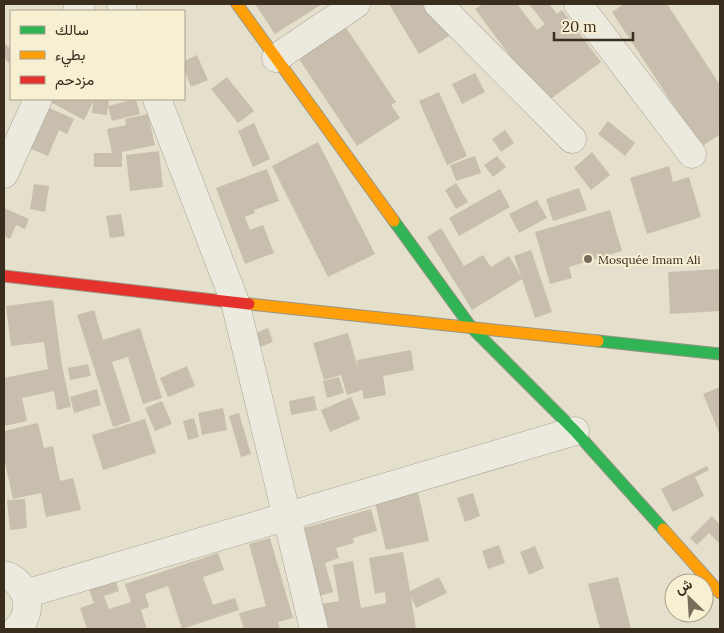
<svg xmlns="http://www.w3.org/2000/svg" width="724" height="633" font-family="Lora,Vazirmatn,serif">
	<rect width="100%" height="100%" fill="#e4e0cc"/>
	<!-- building -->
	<g fill="#c8bead">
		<path d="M255,4H322L275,34Z"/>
		<path d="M389,4H429L449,36L419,54Z"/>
		<path d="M483,4H517L537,30L545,24L529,4H549L557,14L562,10L601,62L545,103L475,9Z"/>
		<path d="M624,4H667L720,85V137L719,135L701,147L612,12Z"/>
		<path d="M338,16L396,102L391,105L400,118L357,146L291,47Z"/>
		<path d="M4,43L11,49V65L4,58Z"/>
		<path d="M197,55L208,80L191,87L184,69V61Z"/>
		<path d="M475,73L485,92L462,104L452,84Z"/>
		<path d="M227,77L254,111L238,123L211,89Z"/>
		<path d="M439,92L467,156L447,165L419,101Z"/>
		<path d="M45,99H89L94,101V99H109L107,115L92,113L93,102L84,120Z"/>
		<path d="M136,99L140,114L112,121L108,106Z"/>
		<path d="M40,104L74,119L67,134L59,130L48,156L22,145Z"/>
		<path d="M148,114L155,145L122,152V167H94V153H112L107,129L126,125L125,119Z"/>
		<path d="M608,121L635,143L625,156L598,134Z"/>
		<path d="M254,123L270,159L253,167L238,131Z"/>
		<path d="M505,130L514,143L501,152L492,139Z"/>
		<path d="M318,142L375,254L328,277L272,166Z"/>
		<path d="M159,151L163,187L130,191L126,155Z"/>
		<path d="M592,152L610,175L591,190L574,168Z"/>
		<path d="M475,156L481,173L456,181L450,165Z"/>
		<path d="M497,156L506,167L493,177L484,165Z"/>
		<path d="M669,166L673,182L689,177L701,217L647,234L630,178Z"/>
		<path d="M267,169L279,201L254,210L255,213L245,217L250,230L263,225L274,253L245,264L216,188Z"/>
		<path d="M456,183L468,202L456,209L445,190Z"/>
		<path d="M34,184L49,186L45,212L30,209Z"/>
		<path d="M579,188L587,210L553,221L546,199Z"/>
		<path d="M500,189L510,207L459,236L449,218Z"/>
		<path d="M537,200L547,218L519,233L509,214Z"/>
		<path d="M4,208L29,219L25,229L16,225L10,239L4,236Z"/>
		<path d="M610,210L622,251L569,267L572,278L550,284L535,232Z"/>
		<path d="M121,214L125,236L110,238L106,216Z"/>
		<path d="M441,228L464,266L483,255L491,267L509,256L521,276L514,256L531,250L552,312L535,318L522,279L472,310L427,237Z"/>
		<path d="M720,269V311L670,314L668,272Z"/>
		<path d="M53,300L62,366L71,407L57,410L54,391L22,398L27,421L4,426V378L48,369L44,342L11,346L6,306Z"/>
		<path d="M94,310L103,340L140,328L162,398L143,404L128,357L112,362L131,421L113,427L77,315Z"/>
		<path d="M268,328L273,342L258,348L253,334Z"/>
		<path d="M348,333L358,368L357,360L411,350L414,370L383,376L386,395L364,399L362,390L347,395L341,375L324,380L313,343Z"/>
		<path d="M88,364L91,376L70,380L68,368Z"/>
		<path d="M187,366L195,386L168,397L160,378Z"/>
		<path d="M339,377L344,393L327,398L323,381Z"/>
		<path d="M720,387V435L703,394Z"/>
		<path d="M97,389L101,405L74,413L70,397Z"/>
		<path d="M314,396L317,410L291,415L289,401Z"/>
		<path d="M351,397L360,419L330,432L321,410Z"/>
		<path d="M162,401L172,424L155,431L145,408Z"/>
		<path d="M223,408L227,430L202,435L198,413Z"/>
		<path d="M239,413L251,454L241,457L229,416Z"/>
		<path d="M194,418L199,437L188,440L183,421Z"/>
		<path d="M145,419L156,453L103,470L92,435Z"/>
		<path d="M38,423L44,448L53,446L60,481L73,478L81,510L46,517L41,493L13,499L4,458V431Z"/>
		<path d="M707,466L709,470L695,477L704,496L673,512L661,489Z"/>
		<path d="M418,492L429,541L386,550L375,502Z"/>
		<path d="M473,493L480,516L465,522L457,498Z"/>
		<path d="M25,499L27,528L10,530L7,500Z"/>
		<path d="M371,509L377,531L353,538L354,543L336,548L339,558L325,563L333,592L316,597L297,530Z"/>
		<path d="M712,516L720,525V544L709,533L697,545L690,538Z"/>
		<path d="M270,538L293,618L278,622L280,629H244L239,613L266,606L249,544Z"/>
		<path d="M499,545L505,563L488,569L482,551Z"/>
		<path d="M535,546L544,568L529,575L520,552Z"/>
		<path d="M403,552L410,591L439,577L447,593L416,608L411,597L416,629H325L321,604L339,601L333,565L353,561L361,608L386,603L385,592L375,594L369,558Z"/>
		<path d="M218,553L224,570L203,577L213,605L235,598L239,610L182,629L168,586L145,594L149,607L141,610L147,629H87L80,608L94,603L86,581L113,572L119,591L104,596L109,609L131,602L125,584Z"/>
		<path d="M618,577L631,629H600L588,584Z"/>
	</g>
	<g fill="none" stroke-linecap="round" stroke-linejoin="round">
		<defs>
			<g id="street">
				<path d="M121,4L123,11"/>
				<path d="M438,4L572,139"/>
				<path d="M578,4L692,154"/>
				<path d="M77,11L81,4"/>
				<path d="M276,58L356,4"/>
				<path d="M157,99L235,302L314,629"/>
				<path d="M4,174L38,99"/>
				<path d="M4,575C28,582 35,611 17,629"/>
				<path d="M25,594L575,431"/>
			</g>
			<g id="fast">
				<path d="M394,221L471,327L575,431L663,529"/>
				<path d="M598,341L720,354"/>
			</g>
			<g id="slow">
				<path d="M237,4L394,221"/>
				<path d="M249,304L598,341"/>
				<path d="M663,529L720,593"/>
			</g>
			<path id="jam" d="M4,276L249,304"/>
		</defs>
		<!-- street casing -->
		<use href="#street" stroke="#a9a496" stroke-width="29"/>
		<!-- fast casing -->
		<use href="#fast" stroke="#999485" stroke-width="13"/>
		<!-- slow casing -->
		<use href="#slow" stroke="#999485" stroke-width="13"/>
		<!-- jam casing -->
		<use href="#jam" stroke="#999485" stroke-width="13"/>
		<!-- street -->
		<use href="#street" stroke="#ece9de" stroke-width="28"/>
		<!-- fast -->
		<use href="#fast" stroke="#30b455" stroke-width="11"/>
		<!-- slow -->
		<use href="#slow" stroke="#ff9f0a" stroke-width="11"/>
		<!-- jam -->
		<use href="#jam" stroke="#e5322d" stroke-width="11"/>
	</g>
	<!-- markers -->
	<circle fill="#756c5a" stroke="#f6efd2" stroke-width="2" cx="588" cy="259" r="5"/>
	<g text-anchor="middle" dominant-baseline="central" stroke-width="4" stroke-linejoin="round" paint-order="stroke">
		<!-- poi labels -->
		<g font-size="12" fill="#392d1d" stroke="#f6efd2" text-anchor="start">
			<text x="598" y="259">Mosquée Imam Ali</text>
		</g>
	</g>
	<!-- border -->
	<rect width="724" height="633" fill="none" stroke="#392d1d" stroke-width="10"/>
	<!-- legend -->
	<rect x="10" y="10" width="175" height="90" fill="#f6efd2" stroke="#aaa18a"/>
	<rect x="20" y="26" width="25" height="8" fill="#30b455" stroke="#aaa18a"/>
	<text x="55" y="35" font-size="15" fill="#392d1d">سالك</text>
	<rect x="20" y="51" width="25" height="8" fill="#ff9f0a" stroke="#aaa18a"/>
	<text x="55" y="60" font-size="15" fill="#392d1d">بطيء</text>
	<rect x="20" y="76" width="25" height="8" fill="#e5322d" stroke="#aaa18a"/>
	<text x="55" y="85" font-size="15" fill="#392d1d">مزدحم</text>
	<!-- north arrow -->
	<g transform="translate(689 598) rotate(335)"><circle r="24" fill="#f6efd2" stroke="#aaa18a"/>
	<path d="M0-4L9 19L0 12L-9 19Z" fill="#756c5a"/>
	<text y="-8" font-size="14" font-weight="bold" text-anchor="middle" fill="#392d1d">ش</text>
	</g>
	<!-- scale -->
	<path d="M554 32v8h79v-8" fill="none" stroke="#392d1d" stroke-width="2.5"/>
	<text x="562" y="32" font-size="15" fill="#392d1d" stroke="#f6efd2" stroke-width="4" paint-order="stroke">20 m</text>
</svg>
